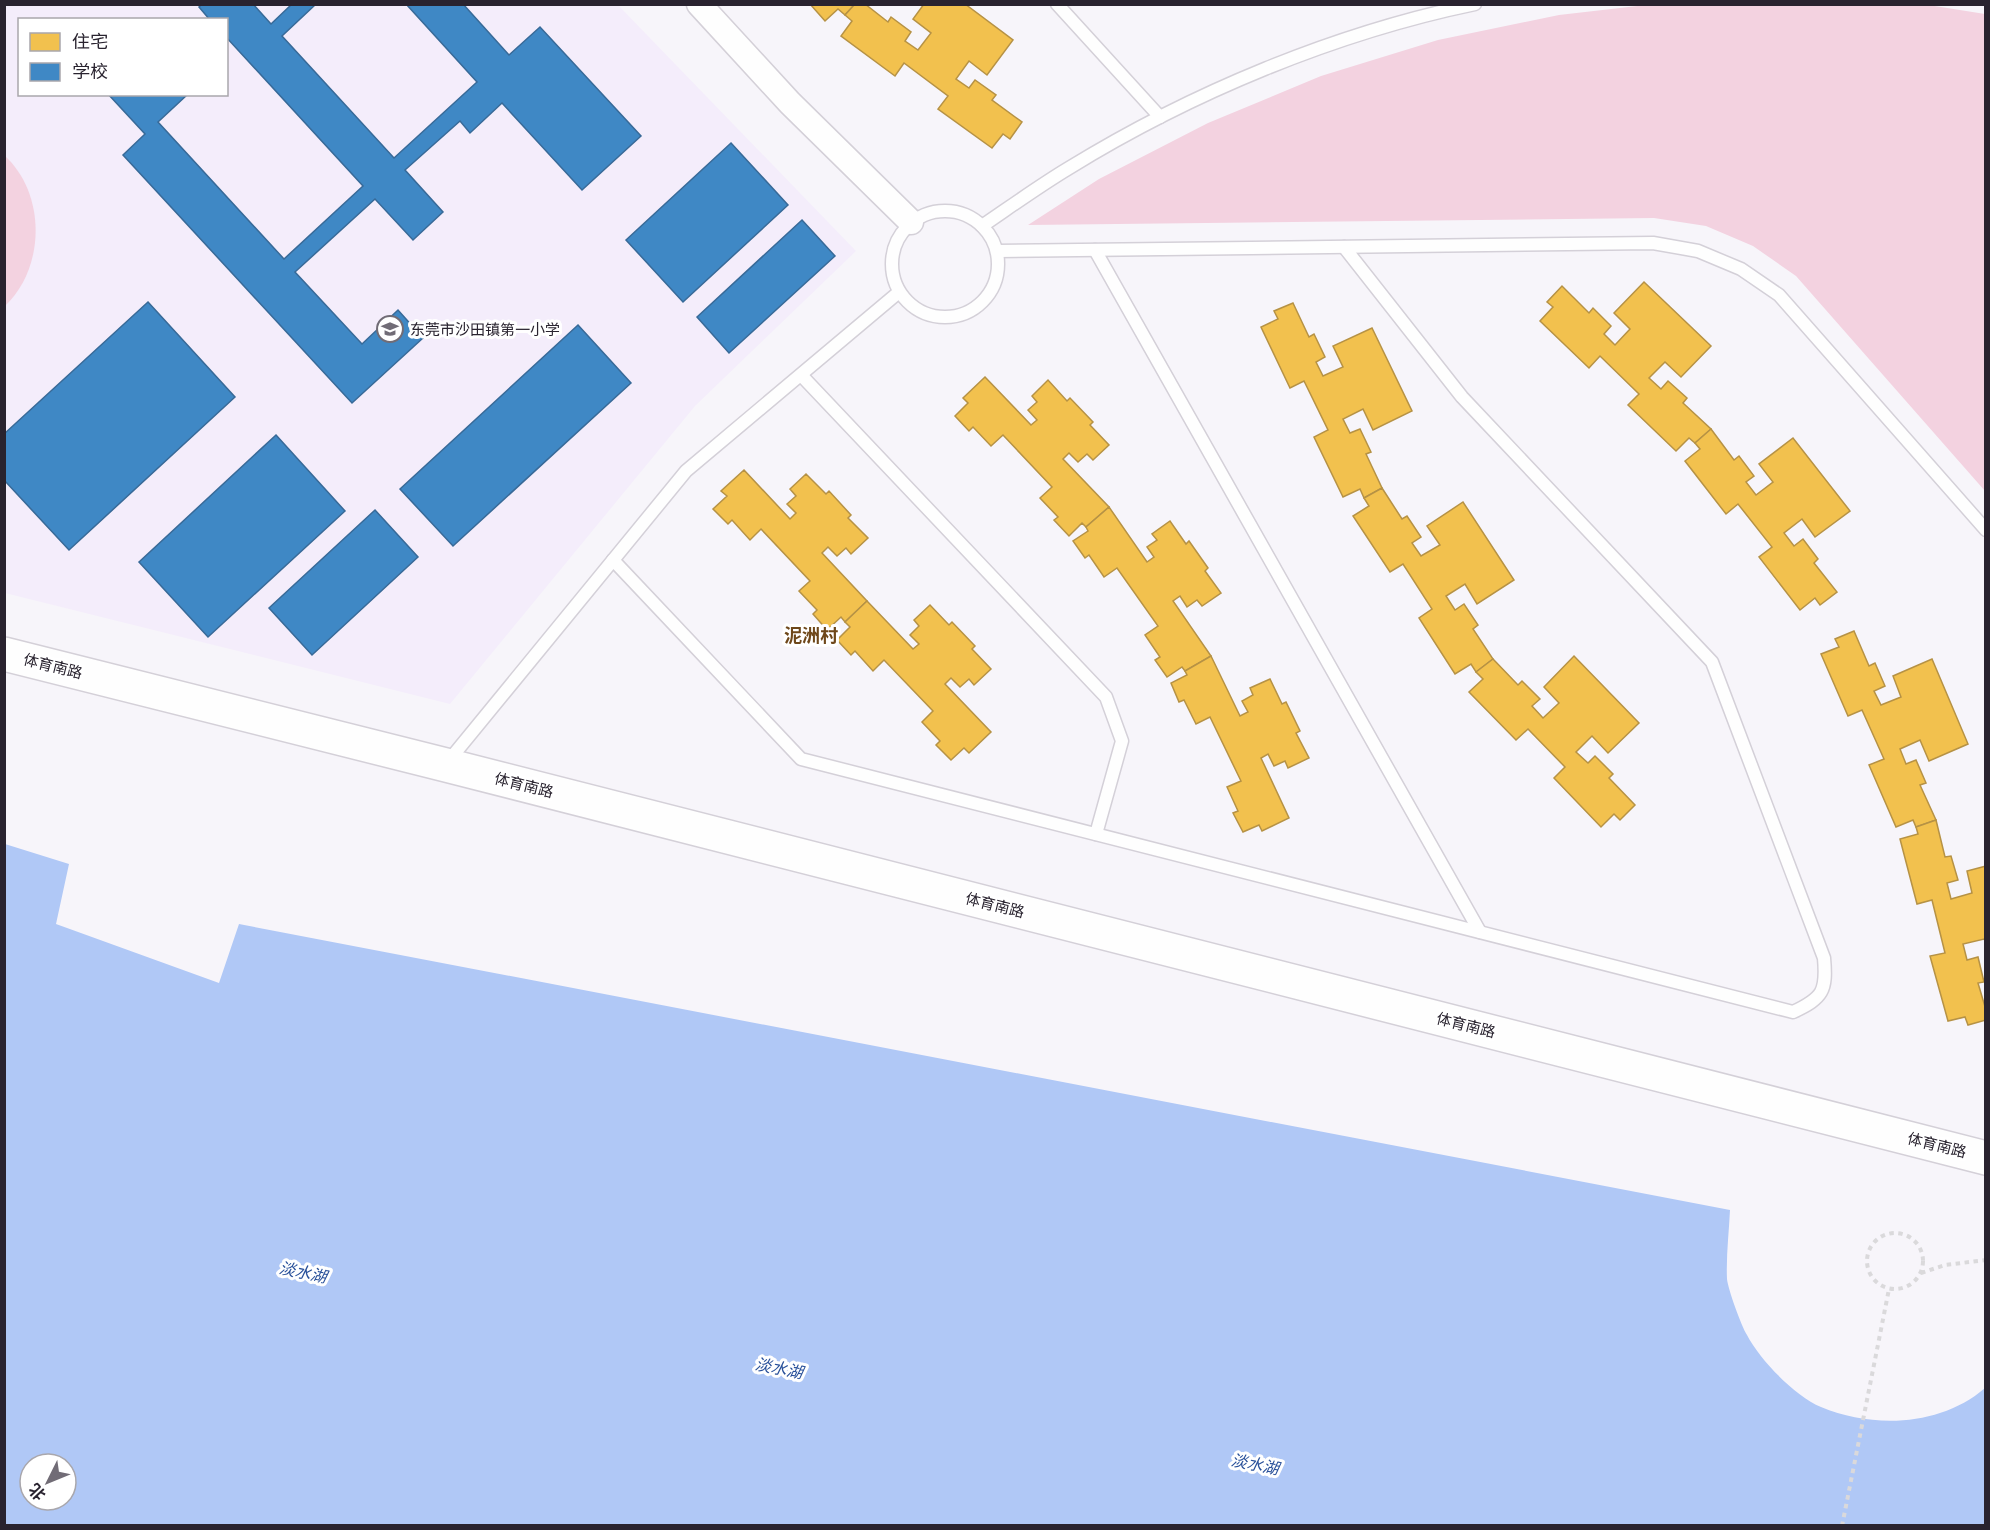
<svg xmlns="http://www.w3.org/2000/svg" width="1990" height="1530" font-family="'Titillium Web','Noto Sans SC',sans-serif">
	<rect width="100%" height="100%" fill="#f7f5fa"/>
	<!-- built -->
	<path fill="#f4edfb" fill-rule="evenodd" d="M4,5H618L856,251L695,406L450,704L5,593ZM20,20H226V94H20Z"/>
	<!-- green -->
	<g fill="#f3d2e0">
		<path d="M1646,5L1922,4L1985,14V491L1796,276L1753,246L1706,226L1654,218L1028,225L1099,179L1208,123L1321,76L1438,40L1559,15Z"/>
		<path d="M4,155C46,193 46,267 5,306Z"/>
	</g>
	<!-- water -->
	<path fill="#b0c8f6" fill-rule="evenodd" d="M5,844L69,864L56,924L219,983L239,924L1730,1210C1729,1232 1726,1256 1727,1279C1728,1289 1741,1325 1747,1335C1760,1360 1795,1396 1821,1407C1874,1429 1941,1426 1985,1388V1525H5ZM30,1464H66V1500H30Z"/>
	<!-- homes -->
	<g fill="#f2c14e" stroke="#b69245" stroke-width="1.5">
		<path d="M810,4H855L845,15L838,9L825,21Z"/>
		<path d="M855,4H865L888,22L891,17L911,32L905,41L918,50L931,33L913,19L924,4H965L1013,40L987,75L969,61L956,79L969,88L975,80L996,95L992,100L1022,122L1010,139L1003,134L992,148L938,109L948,96L904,63L895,76L841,36L852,21L845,15Z"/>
		<path d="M1644,282L1711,346L1681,377L1665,362L1649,378L1661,389L1668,381L1687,398L1683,403L1711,429L1695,443L1689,438L1676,451L1628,405L1639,394L1600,356L1589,368L1540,321L1553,307L1547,302L1562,286L1589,313L1593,308L1611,326L1604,334L1615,345L1630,329L1614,313Z"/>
		<path d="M1293,303L1309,337L1314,334L1325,357L1316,362L1323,376L1343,367L1333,346L1372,328L1412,411L1373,430L1363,409L1343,419L1350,433L1360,429L1371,452L1366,454L1382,488L1364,498L1360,489L1343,497L1314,437L1328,430L1304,381L1290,388L1261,327L1278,319L1274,311Z"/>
		<path d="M985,377L1031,425L1037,420L1028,410L1037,402L1032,396L1048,380L1067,401L1070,398L1093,422L1090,425L1109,445L1093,460L1087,454L1078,462L1069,453L1063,459L1109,507L1086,527L1082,523L1069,536L1054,520L1058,517L1040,498L1052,487L1003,435L991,446L973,427L969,431L955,416L968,403L963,398Z"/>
		<path d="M1711,429L1734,460L1739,456L1754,476L1746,482L1756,495L1773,482L1759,464L1793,438L1850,511L1815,537L1802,519L1784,533L1794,546L1803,539L1818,559L1814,563L1837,592L1820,605L1815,598L1800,610L1759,557L1772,547L1738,504L1726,514L1685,461L1700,449L1695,443Z"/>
		<path d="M744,470L790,519L796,513L787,504L796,496L790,489L806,474L826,494L829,491L851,515L848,518L868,538L851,554L846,548L837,556L828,547L822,553L867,601L845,622L841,617L827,630L813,614L817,610L799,591L810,581L761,529L750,540L732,520L728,524L713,509L727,496L721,491Z"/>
		<path d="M1382,488L1402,519L1407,516L1421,537L1412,543L1421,556L1440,545L1427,526L1463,502L1514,580L1477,604L1465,584L1446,596L1455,610L1464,604L1478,625L1473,629L1493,659L1476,672L1471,664L1455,674L1419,618L1432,609L1403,564L1390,572L1353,516L1369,506L1364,498Z"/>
		<path d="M1109,507L1147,562L1154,557L1147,547L1157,540L1152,534L1170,521L1186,544L1189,541L1208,568L1205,571L1221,593L1202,606L1197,600L1187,607L1180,596L1173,601L1211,656L1185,671L1182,667L1167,677L1155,660L1160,657L1145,635L1158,626L1117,568L1104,577L1089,555L1085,558L1073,541L1088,531L1086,527Z"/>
		<path d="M867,601L913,649L919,644L910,635L919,626L914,620L930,605L949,625L952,622L975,646L972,649L991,669L974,685L969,679L960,687L951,678L945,684L991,732L969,753L964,748L951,760L936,745L940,741L922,722L933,711L884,660L873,671L855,651L851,655L837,640L850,627L845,622Z"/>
		<path d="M1854,631L1869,666L1875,663L1885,686L1874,691L1881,705L1901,697L1893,676L1932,659L1968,744L1929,761L1920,740L1900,749L1906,764L1916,760L1926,783L1920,785L1936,820L1916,827L1913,820L1896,827L1869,765L1884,759L1862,710L1848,716L1821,654L1839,647L1835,639Z"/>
		<path d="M1211,656L1240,716L1248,712L1242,701L1253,695L1250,688L1270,679L1282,704L1286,702L1300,731L1296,733L1309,758L1288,768L1285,761L1274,766L1268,754L1261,758L1289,818L1262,831L1259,825L1243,832L1233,813L1238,811L1227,787L1241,781L1210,717L1196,724L1184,700L1179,702L1171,683L1187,675L1185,671Z"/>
		<path d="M1574,656L1639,723L1608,753L1592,736L1576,752L1588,763L1595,756L1613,774L1609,778L1635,805L1620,820L1614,814L1601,827L1554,778L1565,767L1528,729L1516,740L1469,692L1483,679L1476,672L1493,659L1518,685L1522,681L1540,699L1532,706L1543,718L1559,703L1544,687Z"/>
		<path d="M1936,820L1945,857L1951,856L1958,880L1947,883L1951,899L1972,893L1967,871L1986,866V943L1984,939L1963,944L1967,960L1978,957L1984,982L1978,983L1986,1010V1020L1968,1025L1965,1017L1948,1021L1930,956L1945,953L1932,900L1917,904L1900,839L1918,834L1916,827Z"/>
	</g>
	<!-- schools -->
	<g fill="#3f88c5" stroke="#386a98" stroke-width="1.5">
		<path d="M202,4H253L271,24L292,4H316L282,36L394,158L477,82L406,4H463L509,55L540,27L641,136L582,190L502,103L470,133L460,121L405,170L443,212L413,240L375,199L295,272L362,344L398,310L423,338L352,403L123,155L145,134L108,94H188L158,122L284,259L363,186L226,37V20H210L199,7Z"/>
		<path d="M731,143L788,205L683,302L626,240Z"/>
		<path d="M802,220L835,256L729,353L697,317Z"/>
		<path d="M148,302L235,397L69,550L4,480V434Z"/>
		<path d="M578,325L631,383L453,546L400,489Z"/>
		<path d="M276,435L345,511L208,637L139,562Z"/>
		<path d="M375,510L418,557L312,655L269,608Z"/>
	</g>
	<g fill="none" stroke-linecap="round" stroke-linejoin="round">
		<defs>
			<g id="lane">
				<path d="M1057,4L1160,117"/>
				<circle cx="945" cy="264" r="53"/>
				<path d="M982,226C1010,207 1039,186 1069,168C1191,93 1335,33 1475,4"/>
				<path d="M1095,250L1480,932"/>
				<path d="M997,251L1653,243L1698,251L1741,269L1779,295L1986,530"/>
				<path d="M801,375L1106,697L1122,741L1096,834"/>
				<path d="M613,560L801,759L1793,1012C1823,998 1827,991 1824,958L1712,662L1462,397L1344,247"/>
				<path d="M446,764L686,471L899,292"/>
			</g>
			<path id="street" d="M699,4L790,103L911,222"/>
			<path id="secondary" d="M4,654L446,765L1986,1158"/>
		</defs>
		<!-- lane casing -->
		<use href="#lane" stroke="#d4d0d8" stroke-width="15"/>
		<!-- street casing -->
		<use href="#street" stroke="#d4d0d8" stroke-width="27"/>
		<!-- secondary casing -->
		<use href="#secondary" stroke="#d4d0d8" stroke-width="36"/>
		<!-- path -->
		<g stroke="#dad9db" stroke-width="4" stroke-dasharray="4.5 4.5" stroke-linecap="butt">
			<circle cx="1895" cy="1261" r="28"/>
			<path d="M1921,1273L1945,1265L1986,1260"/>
			<path d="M1842,1526L1889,1289"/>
		</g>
		<!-- lane -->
		<use href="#lane" stroke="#fefefe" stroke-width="12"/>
		<!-- street -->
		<use href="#street" stroke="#fefefe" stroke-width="24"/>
		<!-- secondary -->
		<use href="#secondary" stroke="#fefefe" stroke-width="33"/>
	</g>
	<!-- icons -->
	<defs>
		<symbol id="school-ring" viewBox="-11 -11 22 22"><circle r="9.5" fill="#fff" stroke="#716c76" stroke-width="1.5"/><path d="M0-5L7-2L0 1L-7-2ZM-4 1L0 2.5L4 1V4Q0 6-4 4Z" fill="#716c76"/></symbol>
	</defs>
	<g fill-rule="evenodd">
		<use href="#school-ring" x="375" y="314" width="30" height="30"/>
	</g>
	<g text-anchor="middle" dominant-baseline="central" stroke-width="6" stroke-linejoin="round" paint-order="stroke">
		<!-- poi labels -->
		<g font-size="15" fill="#29232f" stroke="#fff" text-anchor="start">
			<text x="410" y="329">东莞市沙田镇第一小学</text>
		</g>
		<!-- street labels -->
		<g font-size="15" fill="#29232f" stroke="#fff">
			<text transform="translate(53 666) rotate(14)">体育南路</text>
			<text transform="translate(524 785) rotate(14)">体育南路</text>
			<text transform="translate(995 905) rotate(14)">体育南路</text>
			<text transform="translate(1466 1025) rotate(14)">体育南路</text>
			<text transform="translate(1937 1145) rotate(14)">体育南路</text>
		</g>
		<!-- water labels -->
		<g font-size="16" font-style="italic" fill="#274f99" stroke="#fff">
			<text transform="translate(303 1272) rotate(12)">淡水湖</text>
			<text transform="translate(779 1368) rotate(11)">淡水湖</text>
			<text transform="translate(1255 1464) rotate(11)">淡水湖</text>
		</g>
		<!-- quarter labels -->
		<g font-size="18" font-weight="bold" fill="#6e471a" stroke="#fff">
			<text x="811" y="635">泥洲村</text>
		</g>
	</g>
	<!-- border -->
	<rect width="1990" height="1530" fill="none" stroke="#29232f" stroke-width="12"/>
	<!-- legend -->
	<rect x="18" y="18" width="210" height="78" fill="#ffffff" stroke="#a9a7ac" stroke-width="1.5"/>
	<rect x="30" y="33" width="30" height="18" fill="#f2c14e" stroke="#a9a7ac" stroke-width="1.5"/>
	<text x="72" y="48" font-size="18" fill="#29232f">住宅</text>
	<rect x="30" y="63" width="30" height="18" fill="#3f88c5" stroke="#a9a7ac" stroke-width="1.5"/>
	<text x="72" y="78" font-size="18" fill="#29232f">学校</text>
	<!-- north arrow -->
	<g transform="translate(48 1482) rotate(227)"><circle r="28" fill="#ffffff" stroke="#a9a7ac" stroke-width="1.5"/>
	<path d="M0-4.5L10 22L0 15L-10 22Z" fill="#716c76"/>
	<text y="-9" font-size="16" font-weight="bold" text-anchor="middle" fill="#29232f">北</text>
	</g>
</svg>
